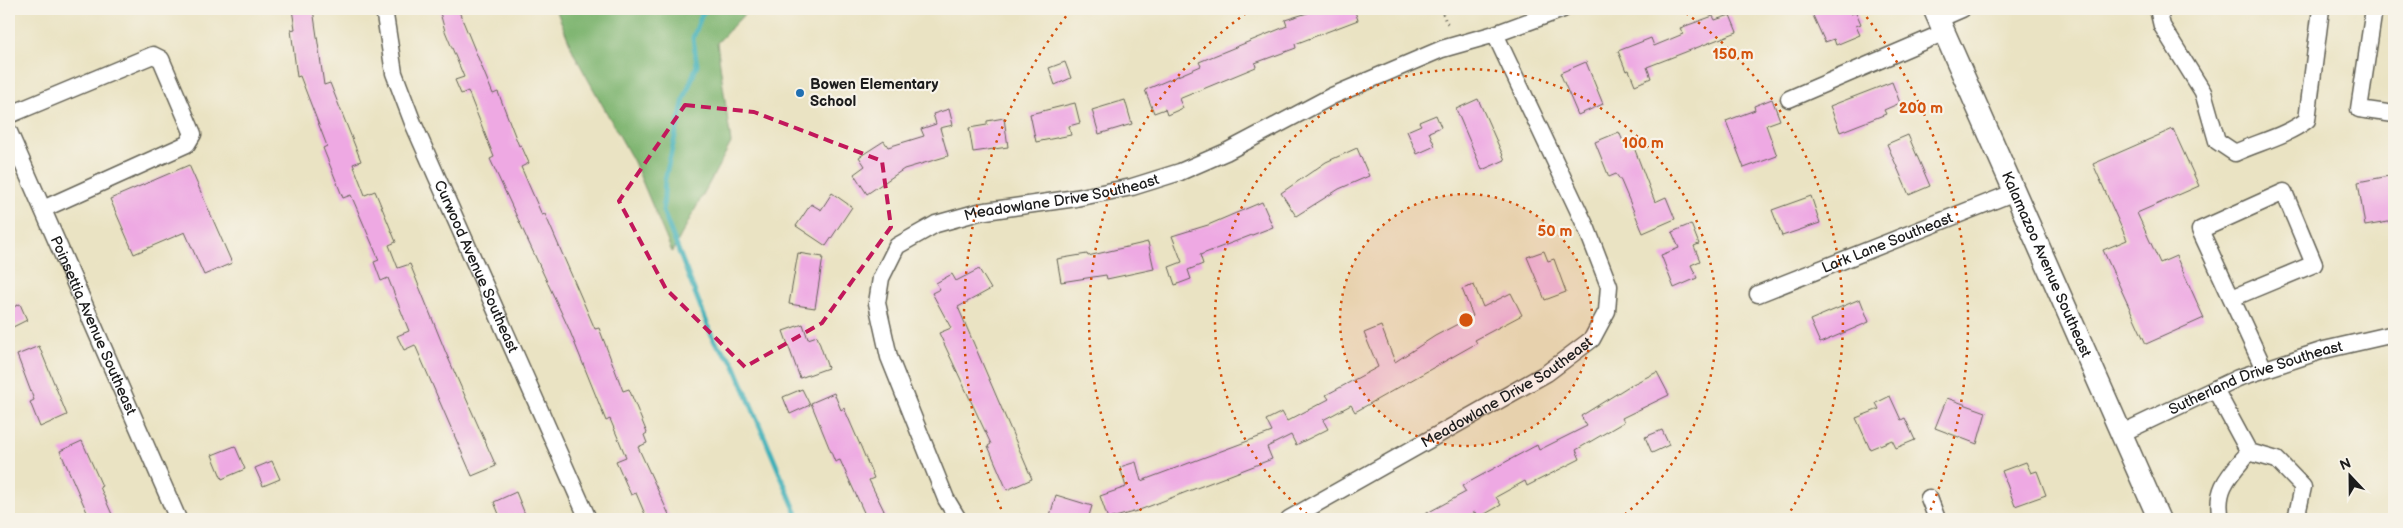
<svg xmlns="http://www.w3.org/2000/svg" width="2403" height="528" font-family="'Balsamiq Sans',sans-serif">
	<rect width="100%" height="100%" fill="#f7f3e8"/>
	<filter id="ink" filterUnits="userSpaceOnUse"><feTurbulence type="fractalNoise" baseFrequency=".02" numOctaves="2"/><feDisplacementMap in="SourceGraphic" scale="10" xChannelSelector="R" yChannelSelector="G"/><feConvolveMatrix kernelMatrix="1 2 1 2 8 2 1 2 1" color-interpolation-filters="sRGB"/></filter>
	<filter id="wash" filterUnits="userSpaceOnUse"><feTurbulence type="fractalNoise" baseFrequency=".0096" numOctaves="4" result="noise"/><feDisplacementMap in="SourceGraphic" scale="20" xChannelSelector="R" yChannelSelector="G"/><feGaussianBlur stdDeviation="1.12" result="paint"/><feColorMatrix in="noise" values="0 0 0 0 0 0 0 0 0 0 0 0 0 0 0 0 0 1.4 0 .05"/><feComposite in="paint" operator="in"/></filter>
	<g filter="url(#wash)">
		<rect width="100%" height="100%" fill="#eae3c3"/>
		<!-- forest -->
		<path fill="#80b672" stroke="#4e6947" d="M556,9H749L717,43L731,143L672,252L634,162L574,54Z"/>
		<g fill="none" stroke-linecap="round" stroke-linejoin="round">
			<!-- stream -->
			<path stroke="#3fb0b8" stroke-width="5" d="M707,9L702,14L693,38L697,65L684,99L665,179L663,211L714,341L733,362L799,519"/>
		</g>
		<g id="blocks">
			<!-- building -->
			<g fill="#eea9e3">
				<path d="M292,9H313L324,85L330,83L361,161L353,164L365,195L375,191L396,242L389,245L398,268L410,264L446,353L496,466L472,476L415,345L404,350L397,336L409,331L388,278L381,281L374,262L379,260L351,195L343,198L323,148L327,146L300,76L297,77L291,30L295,29Z"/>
				<path d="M439,9H458L493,94L498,92L519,146L521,145L529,163L521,167L542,215L545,214L595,329L599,328L623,391L629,389L647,433L644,435L647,443L638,447L671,519H647L636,493L631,495L616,461L626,457L610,419L606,421L569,329L490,159L494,157L468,91L461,94L455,80L464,77L445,31Z"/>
				<path d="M1320,9H1354L1358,20L1295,44L1296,48L1255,63L1256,67L1179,99L1183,108L1167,115L1165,109L1154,113L1145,90L1201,66L1199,62L1287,26L1285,20Z"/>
				<path d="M1810,9H1848L1851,14L1856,12L1861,24L1856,26L1860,35L1836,45L1834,39L1825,42Z"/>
				<path d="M1730,15L1737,32L1647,67L1651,78L1635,85L1629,70L1626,71L1618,51L1651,38L1654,46L1683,34L1680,28L1713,16L1715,20Z"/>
				<path d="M1065,62L1071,78L1055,85L1049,68Z"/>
				<path d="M1586,62L1603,104L1578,115L1560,73Z"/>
				<path d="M1892,82L1900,103L1884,110L1886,114L1840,132L1830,106Z"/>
				<path d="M1478,99L1505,160L1482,170L1456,109Z"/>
				<path d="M1772,99L1780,120L1766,125L1777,156L1744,168L1726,121L1755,110L1754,106Z"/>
				<path d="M1125,100L1132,124L1099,134L1092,110Z"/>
				<path d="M1075,103L1080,123L1069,126L1071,135L1036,142L1030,114Z"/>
				<path d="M949,109L953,125L940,128L948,156L904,169L867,194L854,174L865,166L859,157L884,141L888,147L924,136L921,129L936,124L933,114Z"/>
				<path d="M1436,115L1441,127L1429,132L1435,146L1417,154L1407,131L1421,125L1419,122Z"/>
				<path d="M1004,118L1008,147L973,152L969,128L987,125V121Z"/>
				<path d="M2173,129L2199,186L2137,213L2160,263L2176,256L2204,318L2146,344L2103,250L2127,240L2093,164Z"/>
				<path d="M1619,132L1626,148L1633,145L1655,202L1666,197L1675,219L1643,233L1621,181L1616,174L1609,177L1595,142Z"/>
				<path d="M1908,135L1930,186L1909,195L1887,144Z"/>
				<path d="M1357,148L1369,176L1339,189L1296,216L1281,193L1326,162Z"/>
				<path d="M189,165L232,263L204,275L185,232L134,254L110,199Z"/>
				<path d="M2394,175V221L2365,226L2358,182Z"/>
				<path d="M832,193L852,207L826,246L796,226L811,204L821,210Z"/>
				<path d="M1811,196L1820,223L1782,236L1772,210Z"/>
				<path d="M1262,202L1273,227L1200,255L1203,264L1188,270L1191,279L1175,285L1169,267L1182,262L1172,236L1208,225Z"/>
				<path d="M1691,224L1699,244L1694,246L1700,261L1691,265L1697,278L1674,288L1661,255L1679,248L1672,232Z"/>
				<path d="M1148,242L1154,269L1107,279L1106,275L1061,282L1057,259L1087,254L1088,256Z"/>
				<path d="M1544,251L1548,261L1554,259L1566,292L1545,300L1527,257Z"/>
				<path d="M798,253L823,257L815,308L789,304Z"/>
				<path d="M979,269L991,289L958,307L1032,479L1007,490L988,446L991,444L939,333L951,328L932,293L940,289L936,283L952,274L956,281Z"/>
				<path d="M1474,285L1483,307L1511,293L1522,315L1475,340L1477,343L1355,412L1351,405L1323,420L1328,429L1296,445L1291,435L1267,447L1272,459L1137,511L1108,519L1100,496L1126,487L1120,467L1136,462L1141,481L1272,432L1266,420L1282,412L1287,421L1329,399L1326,395L1378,367L1364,333L1381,326L1395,362L1435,336L1473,316L1462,289Z"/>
				<path d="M1860,299L1869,322L1820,343L1810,320Z"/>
				<path d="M20,304L27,320L9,329V309Z"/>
				<path d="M803,324L808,339L817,336L828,368L800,378L783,331Z"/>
				<path d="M39,346L67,415L40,427L30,402L34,400L17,355Z"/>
				<path d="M1657,372L1669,395L1622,418L1624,422L1576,450L1580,459L1527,486L1525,481L1496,497L1501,505L1478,518L1475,512L1463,519H1416L1466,492L1462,486L1513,458L1537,445L1539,450L1587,426L1581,416L1629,386Z"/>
				<path d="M802,389L810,405L790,414L783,397Z"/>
				<path d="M834,393L841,410L844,408L861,447L874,478L869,480L888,519H867L840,460L835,462L811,403Z"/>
				<path d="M1890,396L1901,420L1905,418L1915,440L1896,448L1892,440L1870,449L1856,418L1879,409L1876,403Z"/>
				<path d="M1947,398L1986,412L1977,444L1935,428Z"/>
				<path d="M1662,430L1669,445L1652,453L1645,437Z"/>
				<path d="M82,441L102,486L100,487L114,519H90L60,451Z"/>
				<path d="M235,446L245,469L222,479L212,455Z"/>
				<path d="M272,461L280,479L263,486L255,468Z"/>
				<path d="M2026,462L2031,473L2037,471L2046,495L2015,506L2002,471Z"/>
				<path d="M516,492L527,519H501L494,502Z"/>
				<path d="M1056,495L1092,506L1088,519H1049Z"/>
			</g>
		</g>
	</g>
	<g filter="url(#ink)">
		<use href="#blocks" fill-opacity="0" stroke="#646256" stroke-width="1"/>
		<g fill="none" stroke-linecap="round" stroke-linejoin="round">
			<defs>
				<g id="minor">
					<path id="s1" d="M384,9L394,73L413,123L588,519"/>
					<path d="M2158,9L2162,26L2203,92L2217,141L2235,153C2259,142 2286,136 2307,120L2321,9"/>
					<path d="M2374,9L2359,109L2394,114"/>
					<path d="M1939,19L1962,9"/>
					<path d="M1789,99L1945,32"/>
					<path d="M9,115L153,55L161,59L193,134L187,144L43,209"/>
					<path id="s2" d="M9,132L178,519"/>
					<path id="s3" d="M1758,294L2015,192"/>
					<path d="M2232,298L2314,264L2284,192L2200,230L2264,369"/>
					<path d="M2215,389L2249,452L2277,460L2303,487L2296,519"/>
					<path id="s4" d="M2122,433L2238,378L2324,350L2394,334"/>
					<path d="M1929,498L1937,519"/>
					<path id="s5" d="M958,519L946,499L889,357L877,303L881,278L897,246L936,224L979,212L1076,198L1132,187L1180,172L1226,152L1332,96L1442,49L1495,34L1563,9"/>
					<path id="s6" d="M1289,519L1547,373L1592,339L1607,311L1609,286L1587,229L1495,34"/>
					<path d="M2221,519C2214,488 2230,475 2249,452"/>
				</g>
				<g id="major">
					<path id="s7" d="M1934,9L2159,519"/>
				</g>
			</defs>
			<!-- minor casing -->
			<use href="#minor" stroke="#646256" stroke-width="19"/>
			<!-- major casing -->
			<use href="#major" stroke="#646256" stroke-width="24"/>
			<!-- path -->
			<path stroke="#646256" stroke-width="3" stroke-dasharray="1 4" stroke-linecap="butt" d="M1441,9L1446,22L1450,25"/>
			<!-- minor -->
			<use href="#minor" stroke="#fff" stroke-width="16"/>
			<!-- major -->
			<use href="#major" stroke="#fff" stroke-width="21"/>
		</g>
	</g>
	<!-- marked area -->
	<path fill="none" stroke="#c2185b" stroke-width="4" stroke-dasharray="10 6" stroke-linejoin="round" d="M685,105L754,112L882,161L891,227L822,323L745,367L666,289L619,201Z"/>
	<!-- distance rings -->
	<circle cx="1466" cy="320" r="126" fill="#d4530e" fill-opacity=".12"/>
	<g fill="none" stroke="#d4530e" stroke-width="2.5" stroke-dasharray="2.5 5">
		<circle cx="1466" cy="320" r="126"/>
		<path d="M1313 519A251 251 0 1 1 1619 519"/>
		<path d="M1145 517A377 377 0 0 1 1252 9M1680 9A377 377 0 0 1 1787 517"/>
		<path d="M1004 516A502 502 0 0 1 1070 11M1862 11A502 502 0 0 1 1928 516"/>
	</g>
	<!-- markers -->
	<circle fill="#1f6fb2" stroke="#f7f3e8" stroke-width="2" cx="800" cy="93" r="5"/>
	<g text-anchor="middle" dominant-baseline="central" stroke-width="4.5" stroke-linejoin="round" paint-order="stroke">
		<!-- poi labels -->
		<g font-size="15" font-weight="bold" fill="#1c1c1c" stroke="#f7f3e8" text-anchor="start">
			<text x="810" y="84">Bowen Elementary<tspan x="810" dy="17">School</tspan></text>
		</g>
		<!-- street labels -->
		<g font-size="15" fill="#1c1c1c" stroke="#f7f3e8">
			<text stroke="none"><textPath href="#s5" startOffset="466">Meadowlane Drive Southeast</textPath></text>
			<text stroke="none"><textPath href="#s3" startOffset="139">Lark Lane Southeast</textPath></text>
			<text stroke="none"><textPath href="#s7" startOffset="279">Kalamazoo Avenue Southeast</textPath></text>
			<text stroke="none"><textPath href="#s1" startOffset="275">Curwood Avenue Southeast</textPath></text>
			<text stroke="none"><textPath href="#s2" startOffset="211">Poinsettia Avenue Southeast</textPath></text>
			<text stroke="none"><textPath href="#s4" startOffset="145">Sutherland Drive Southeast</textPath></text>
			<text stroke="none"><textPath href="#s6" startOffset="252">Meadowlane Drive Southeast</textPath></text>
		</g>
	</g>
	<circle cx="1466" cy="320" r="8" fill="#d4530e" stroke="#f7f3e8" stroke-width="2.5"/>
	<g font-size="15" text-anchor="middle" font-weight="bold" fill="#d4530e" stroke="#f7f3e8" stroke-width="4.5" stroke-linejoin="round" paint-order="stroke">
		<text x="1733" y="59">150 m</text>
		<text x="1921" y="113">200 m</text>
		<text x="1643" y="148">100 m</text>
		<text x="1555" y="236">50 m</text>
	</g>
	<!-- margin -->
	<rect width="2403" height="528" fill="none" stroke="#f7f3e8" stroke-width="30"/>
	<!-- north arrow -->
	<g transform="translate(2350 476) rotate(338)" stroke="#f7f3e8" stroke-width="4" paint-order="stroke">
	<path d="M0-4L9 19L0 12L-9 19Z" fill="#1c1c1c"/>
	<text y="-8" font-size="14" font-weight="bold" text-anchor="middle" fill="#1c1c1c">N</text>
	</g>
</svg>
